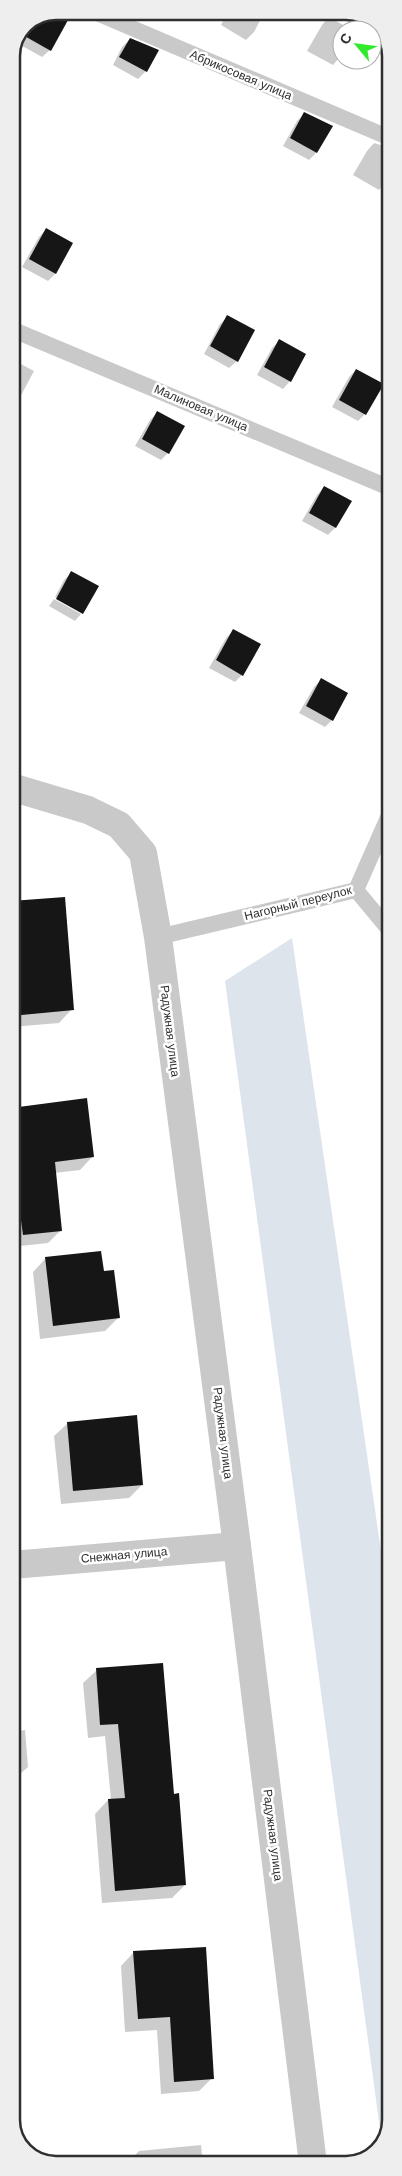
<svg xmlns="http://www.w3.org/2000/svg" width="402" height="2176" font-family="'Work Sans',sans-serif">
	<rect width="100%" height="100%" fill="#fff"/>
	<!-- green -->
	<path fill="#dde4ec" d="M292,938L391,1620V2120L382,2144L225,981Z"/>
	<!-- shadow -->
	<g fill="#0003">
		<path d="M228,11H265L254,32L246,40L221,25Z"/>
		<path d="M329,17L352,30H342V54L333,65L307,51L322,25Z"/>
		<path d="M28,23L50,50L42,57L17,43Z"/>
		<path d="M130,39L157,51L146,71L138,79L113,65L122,47Z"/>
		<path d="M304,114L316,153L309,160L283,146L297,121Z"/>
		<path d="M374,143L390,148V174L379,190L353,175L367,151Z"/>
		<path d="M46,230L72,244L55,274L48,281L22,267L39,237Z"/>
		<path d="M228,317L237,361L229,368L204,354L220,324Z"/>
		<path d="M279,341L290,381L283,389L257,375L272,348Z"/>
		<path d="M11,359L34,371L18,401L11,407Z"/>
		<path d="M356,370L365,414L358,421L332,407L349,377Z"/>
		<path d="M157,413L168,453L161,460L135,446L150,420Z"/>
		<path d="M324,487L335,528L328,535L302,521L317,495Z"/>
		<path d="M71,573L97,587L82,614V612L55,597L64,580Z"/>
		<path d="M54,599L81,614L75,621L49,606Z"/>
		<path d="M233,631L242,675L235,682L209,668L226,638Z"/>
		<path d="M321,680L332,720L325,727L299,713L314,687Z"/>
		<path d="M11,903L72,1009L59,1023L11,1027Z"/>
		<path d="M11,1109L93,1156L80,1170L54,1173L61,1230L48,1243L11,1247Z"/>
		<path d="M46,1258L118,1318L105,1331L40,1339L33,1272Z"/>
		<path d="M68,1423L142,1485L129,1498L61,1504L54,1436Z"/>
		<path d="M97,1670L173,1795L185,1885L172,1898L102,1903L95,1814L108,1800H111L105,1736L88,1738L83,1683Z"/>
		<path d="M25,1730L28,1767L20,1774L12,1775V1732Z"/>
		<path d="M134,1952L212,2078L199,2091L161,2094L157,2030L125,2032L121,1966Z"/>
		<path d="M201,2145L203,2164H126L139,2151Z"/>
	</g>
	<!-- building -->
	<g fill="#161616">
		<path d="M56,11H73L51,51L21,34L25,24Z"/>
		<path d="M130,38L159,50L147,72L119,57Z"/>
		<path d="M304,112L333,126L317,153L290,138Z"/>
		<path d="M46,228L73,243L56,274L29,259Z"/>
		<path d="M227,315L255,330L238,362L210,346Z"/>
		<path d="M279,339L306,354L291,382L264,367Z"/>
		<path d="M356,369L384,384L366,415L339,400Z"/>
		<path d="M157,411L185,426L169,454L142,439Z"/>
		<path d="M324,486L352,501L336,528L309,513Z"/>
		<path d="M71,571L99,586L83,614L56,599Z"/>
		<path d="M233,629L261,644L243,676L216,660Z"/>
		<path d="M321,678L348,693L333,721L306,706Z"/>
		<path d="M65,897L74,1010L11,1016V901Z"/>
		<path d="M87,1098L94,1157L55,1162L62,1231L23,1235L11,1147V1108Z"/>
		<path d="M101,1251L104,1271L114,1270L120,1318L53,1326L45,1257Z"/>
		<path d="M137,1415L143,1485L73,1491L67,1422Z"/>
		<path d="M163,1663L174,1794L179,1793L186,1885L115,1891L108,1799L125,1798L118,1724L100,1725L96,1668Z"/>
		<path d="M206,1947L214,2079L174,2082L170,2017L138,2019L133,1951Z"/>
	</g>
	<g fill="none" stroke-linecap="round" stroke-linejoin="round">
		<!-- service -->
		<g stroke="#c9c9c9" stroke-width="16">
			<path d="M92,11L390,138"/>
			<path d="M11,329L390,488"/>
			<path d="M356,890L391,932"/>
			<path d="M158,937L356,890L390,813"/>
		</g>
		<!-- minor -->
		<g stroke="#c9c9c9" stroke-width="28">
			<path d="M11,787L88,810L119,825L143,853L158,937L237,1546L313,2164"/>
			<path d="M12,1565L237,1546"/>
		</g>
	</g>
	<g text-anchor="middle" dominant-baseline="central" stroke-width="5" stroke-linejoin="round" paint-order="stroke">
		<!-- street labels -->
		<g font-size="12" fill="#2f2f2f" stroke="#fff">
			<text transform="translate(241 75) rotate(23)">Абрикосовая улица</text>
			<text transform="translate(201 408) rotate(23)">Малиновая улица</text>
			<text transform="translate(298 903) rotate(-14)">Нагорный переулок</text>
			<text transform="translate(170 1031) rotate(83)">Радужная улица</text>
			<text transform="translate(223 1433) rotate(83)">Радужная улица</text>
			<text transform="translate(124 1555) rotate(-5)">Снежная улица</text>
			<text transform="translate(273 1835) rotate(83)">Радужная улица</text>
		</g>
	</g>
	<!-- crop -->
	<path d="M0 0H402V2176H0ZM56 20H346A36 36 0 0 1 382 56V2120A36 36 0 0 1 346 2156H56A36 36 0 0 1 20 2120V56A36 36 0 0 1 56 20Z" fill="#eee" fill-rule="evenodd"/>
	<path fill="none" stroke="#2f2f2f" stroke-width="2.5" d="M56 20H346A36 36 0 0 1 382 56V2120A36 36 0 0 1 346 2156H56A36 36 0 0 1 20 2120V56A36 36 0 0 1 56 20Z"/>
	<!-- north arrow -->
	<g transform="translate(357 45) rotate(299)"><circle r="24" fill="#ffffff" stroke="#acacac"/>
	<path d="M0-4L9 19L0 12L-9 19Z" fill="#33e92e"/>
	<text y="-8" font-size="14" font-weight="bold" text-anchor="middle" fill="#2f2f2f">С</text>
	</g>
</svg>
